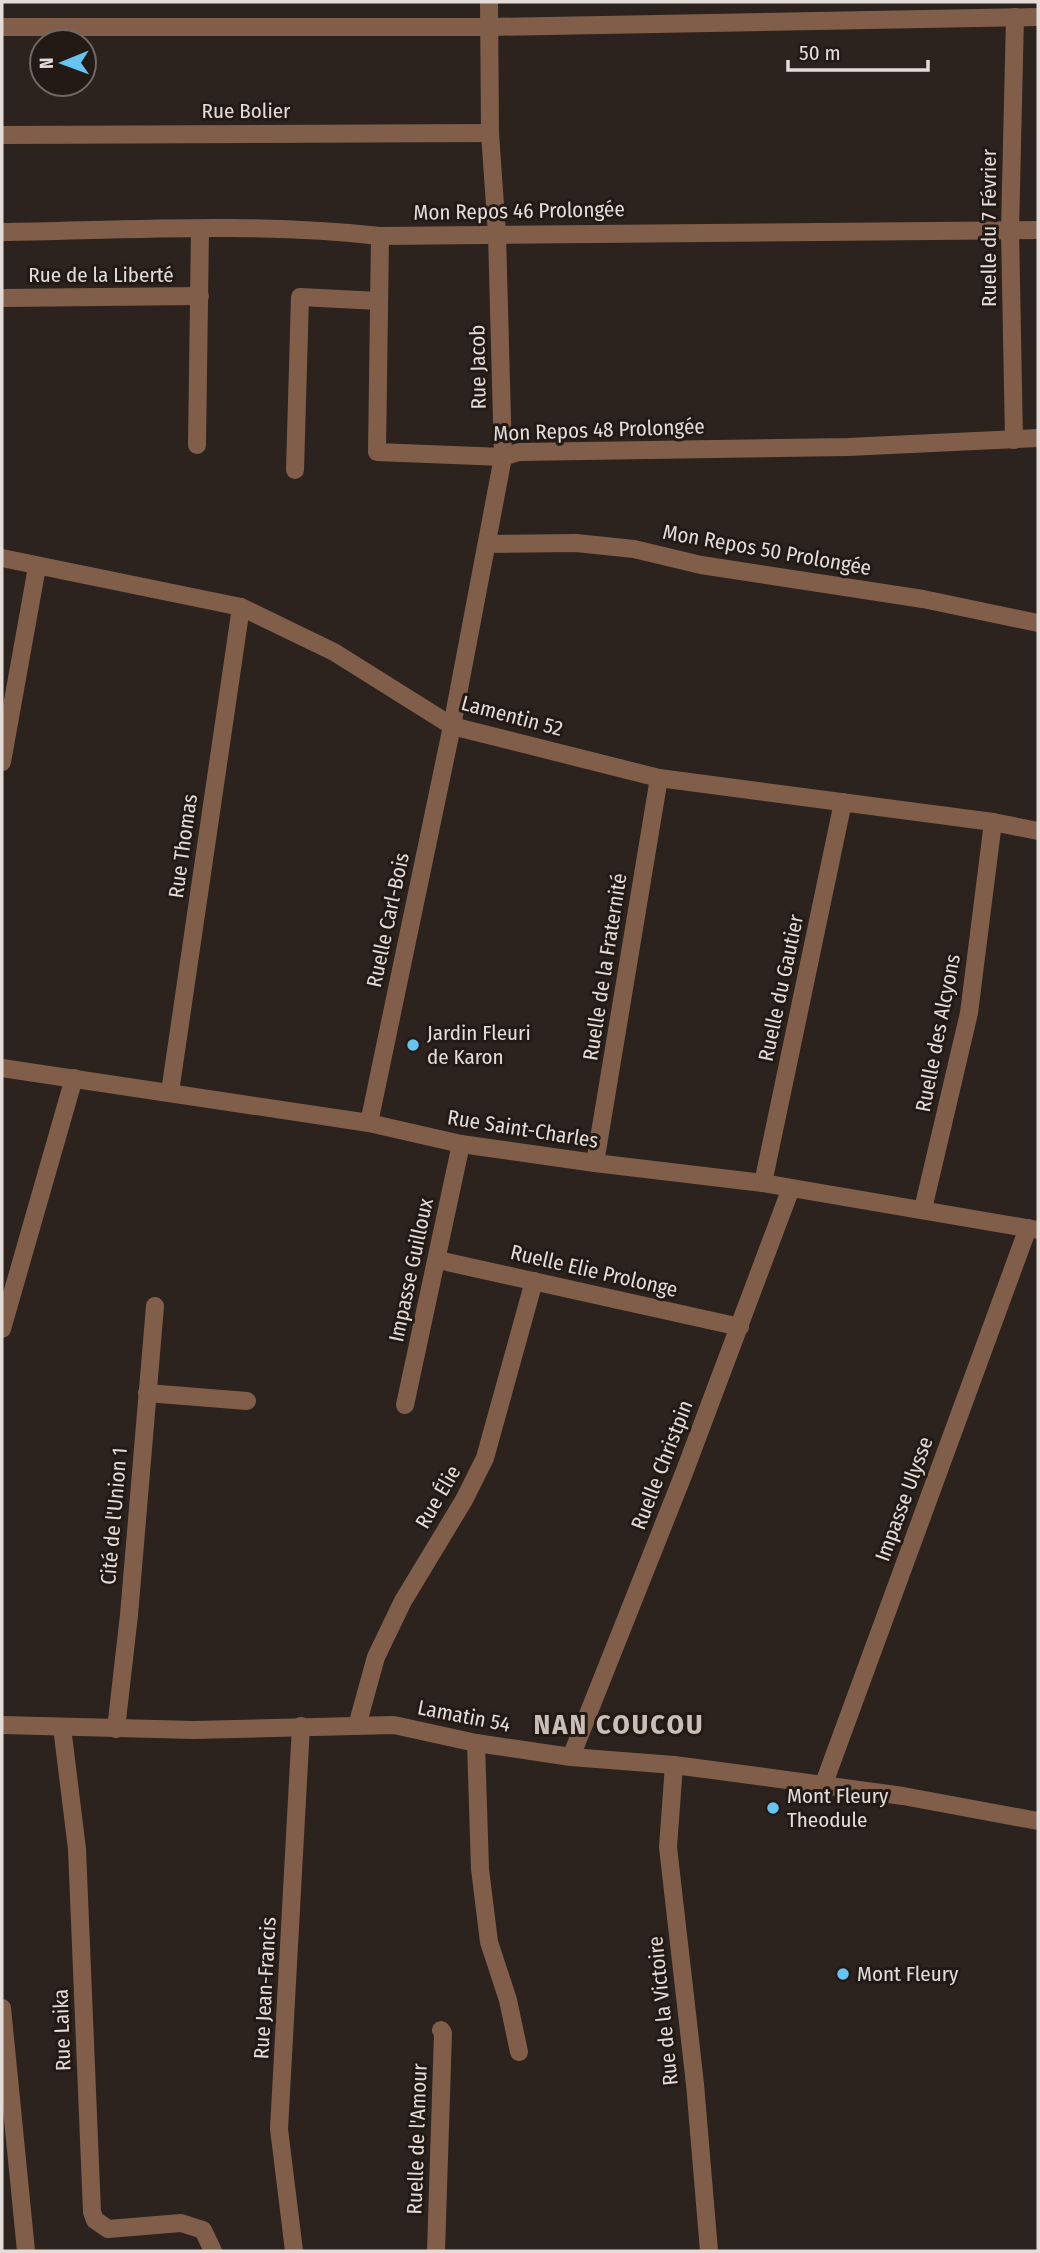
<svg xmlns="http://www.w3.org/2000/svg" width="1040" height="2253" font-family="'Fira Sans Condensed',sans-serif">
	<rect width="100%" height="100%" fill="#2c231e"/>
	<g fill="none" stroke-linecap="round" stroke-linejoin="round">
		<!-- minor -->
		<g stroke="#805e4a" stroke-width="18">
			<path d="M2,27H489L1038,17"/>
			<path d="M2,135L490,133"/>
			<path d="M2,232C127,230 255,222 380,236L1038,230"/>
			<path d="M380,236L377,452L503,457L519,452L848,447L1038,438"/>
			<path d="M2,298L200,296"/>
			<path d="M1014,440L1010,230L1015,17"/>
			<path d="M197,445L200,229"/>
			<path d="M295,470L300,297L379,301"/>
			<path d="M487,544L576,543L634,549L701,565L923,599L1038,623"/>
			<path d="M2,558L241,607L334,652L452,726L659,778L993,822L1038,831"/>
			<path d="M2,762L37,567"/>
			<path d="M2,1068L369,1123L461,1144L595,1163L763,1183L1038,1230"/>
			<path d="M170,1092L241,607"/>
			<path d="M369,1123L452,726L503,457L497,234L490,133L489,2"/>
			<path d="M595,1163L659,778"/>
			<path d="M763,1183L843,802"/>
			<path d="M923,1209L969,1013L993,822"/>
			<path d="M438,1260L740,1327"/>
			<path d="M2,1329L74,1078"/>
			<path d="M147,1393L247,1401"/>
			<path d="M405,1405L461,1144"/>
			<path d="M2,1725L194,1730L394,1725L476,1743L571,1757L674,1765L750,1775L903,1796L1038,1821"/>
			<path d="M357,1726L376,1657L403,1601L464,1500L485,1458L534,1281"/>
			<path d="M62,1727L77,1849L92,2212L95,2220L108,2229L181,2223L203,2230L213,2251"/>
			<path d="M116,1729L129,1615L155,1306"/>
			<path d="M476,1743L480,1869L489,1942L508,2000L519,2052"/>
			<path d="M571,1757L684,1473L791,1188"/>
			<path d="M674,1765L668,1847L695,2084L709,2251"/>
			<path d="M823,1786L1028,1228"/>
			<path d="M2,2008L26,2251"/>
			<path d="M294,2251L279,2129L301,1726"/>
			<path d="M436,2251L443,2033L441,2030"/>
		</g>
	</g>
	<!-- markers -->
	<g fill="#67c4f0" stroke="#231a15" stroke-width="2.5">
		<circle cx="413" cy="1045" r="7"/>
		<circle cx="773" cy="1808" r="7"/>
		<circle cx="843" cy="1974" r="7"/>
	</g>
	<g text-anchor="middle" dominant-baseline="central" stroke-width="6" stroke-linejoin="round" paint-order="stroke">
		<!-- street labels -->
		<g font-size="21" fill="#e3dcd9" stroke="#231a15">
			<text x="246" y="111">Rue Bolier</text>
			<text transform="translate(519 211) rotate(-1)">Mon Repos 46 Prolongée</text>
			<text transform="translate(989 228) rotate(-90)">Ruelle du 7 Février</text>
			<text x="101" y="275">Rue de la Liberté</text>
			<text transform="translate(478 367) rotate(-91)">Rue Jacob</text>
			<text transform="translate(599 430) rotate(-2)">Mon Repos 48 Prolongée</text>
			<text transform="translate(767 550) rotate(10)">Mon Repos 50 Prolongée</text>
			<text transform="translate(512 716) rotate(15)">Lamentin 52</text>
			<text transform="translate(183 846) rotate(-82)">Rue Thomas</text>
			<text transform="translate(388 920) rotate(-78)">Ruelle Carl-Bois</text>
			<text transform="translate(605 967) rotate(-81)">Ruelle de la Fraternité</text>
			<text transform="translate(781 988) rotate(-78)">Ruelle du Gautier</text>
			<text transform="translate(938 1033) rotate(-79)">Ruelle des Alcyons</text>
			<text transform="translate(523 1129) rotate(9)">Rue Saint-Charles</text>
			<text transform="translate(411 1270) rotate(-78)">Impasse Guilloux</text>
			<text transform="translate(594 1271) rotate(13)">Ruelle Elie Prolonge</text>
			<text transform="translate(662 1465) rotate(-69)">Ruelle Christpin</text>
			<text transform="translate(438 1497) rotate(-60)">Rue Élie</text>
			<text transform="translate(904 1499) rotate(-70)">Impasse Ulysse</text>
			<text transform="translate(114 1516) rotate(-85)">Cité de l'Union 1</text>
			<text transform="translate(464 1716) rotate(11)">Lamatin 54</text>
			<text transform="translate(265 1988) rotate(-87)">Rue Jean-Francis</text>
			<text transform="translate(663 2011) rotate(-96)">Rue de la Victoire</text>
			<text transform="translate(62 2030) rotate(-92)">Rue Laika</text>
			<text transform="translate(417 2139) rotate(-88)">Ruelle de l'Amour</text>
		</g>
		<!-- poi labels -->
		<g font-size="21" fill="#e3dcd9" stroke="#231a15" text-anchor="start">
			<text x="427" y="1033">Jardin Fleuri<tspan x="427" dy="24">de Karon</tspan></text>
			<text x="787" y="1796">Mont Fleury<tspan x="787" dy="24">Theodule</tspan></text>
			<text x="857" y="1974">Mont Fleury</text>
		</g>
		<!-- district labels -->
		<g font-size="28" font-weight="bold" letter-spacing="2" fill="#cabeb7" stroke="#231a15">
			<text x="619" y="1724">NAN COUCOU</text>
		</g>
	</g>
	<!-- border -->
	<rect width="1040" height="2253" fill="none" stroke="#e3dcd9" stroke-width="7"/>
	<!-- north arrow -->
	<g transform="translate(63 63) rotate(269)"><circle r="33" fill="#231a15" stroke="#706863" stroke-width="2"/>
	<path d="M0-5L12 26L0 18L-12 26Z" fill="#67c4f0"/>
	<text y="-10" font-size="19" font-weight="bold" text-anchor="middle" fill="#e3dcd9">N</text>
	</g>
	<!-- scale -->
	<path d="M788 60v10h140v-10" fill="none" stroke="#e3dcd9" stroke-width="3.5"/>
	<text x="799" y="60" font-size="21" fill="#e3dcd9" stroke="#231a15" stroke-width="5" paint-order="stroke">50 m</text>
</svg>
